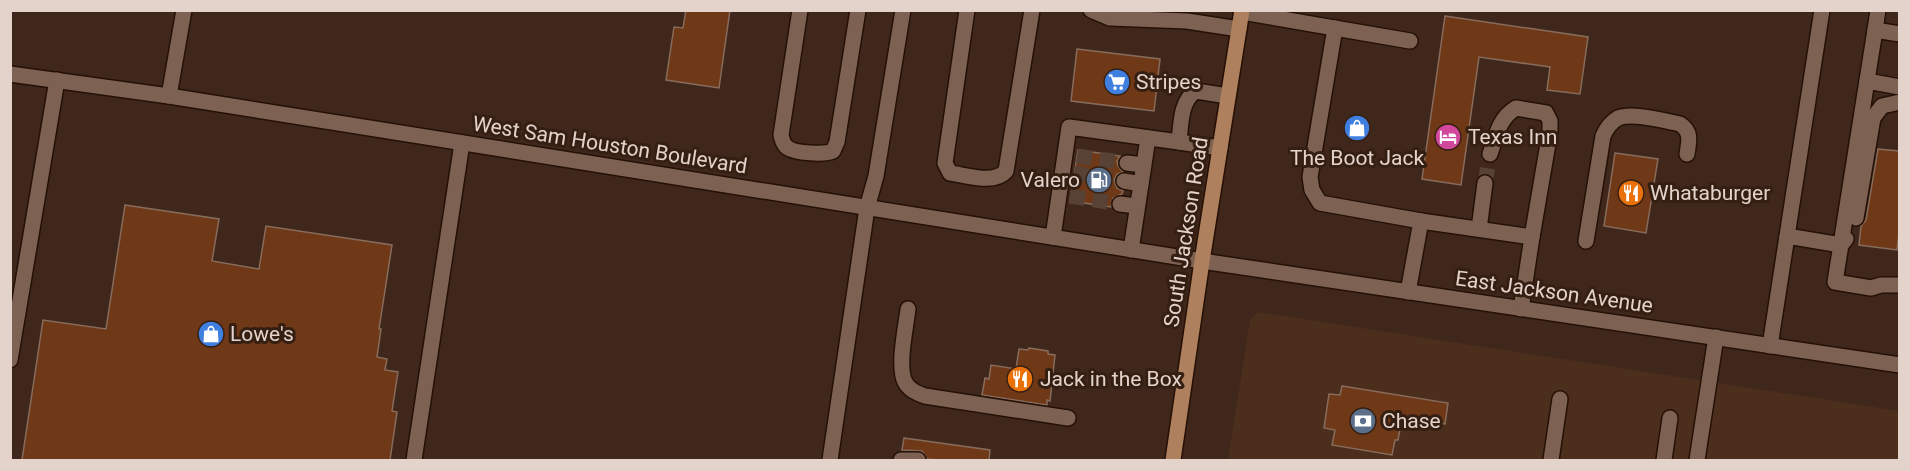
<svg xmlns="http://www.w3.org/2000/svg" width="1910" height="471" font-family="Roboto,sans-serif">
	<rect width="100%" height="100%" fill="#3f281b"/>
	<!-- built -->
	<path fill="#4c2e1d" d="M1258,312L1899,411V460H1228L1250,320Z"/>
	<!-- building -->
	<g fill="#6f3816" stroke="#876c5d" stroke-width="1.5">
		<path d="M686,10H730L719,88L666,80L674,27L683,28Z"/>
		<path d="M1445,16L1588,37L1580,94L1547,90L1550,67L1479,57L1461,185L1422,179Z"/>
		<path d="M1077,49L1160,59L1154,111L1071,101Z"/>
		<path d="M1878,149L1899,151V232L1897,250L1859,245L1861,226L1866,220Z"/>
		<path d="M1078,150L1120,156L1117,161L1118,166L1123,172L1117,174L1114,180L1117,188L1123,191L1122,194L1113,198L1111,207L1070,201Z"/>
		<path d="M1615,153L1658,159L1646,233L1604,226Z"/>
		<path d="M125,205L219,219L212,261L259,269L266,226L392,245L379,329H381L377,357L387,359L385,370L398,372L392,411L397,412L390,460H22L43,320L106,329Z"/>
		<path d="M1029,348L1048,351V354L1055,355L1050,401L1047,400V405L982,395L985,378L989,379L991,365L1016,369L1019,349L1028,350Z"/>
		<path d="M1342,386L1448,403L1445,424L1402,417L1398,440H1395L1392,455L1332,445L1335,430L1324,428L1329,394L1340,395Z"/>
		<path d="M904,438L990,450L989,460H941L927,459L922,451L902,450Z"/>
	</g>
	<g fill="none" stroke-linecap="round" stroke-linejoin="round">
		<!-- minor-tunnel -->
		<g stroke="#584235" stroke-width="15" stroke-dasharray="15 8" stroke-linecap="butt">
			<path d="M1077,156L1127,163"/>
			<path d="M1074,173L1124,181"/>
			<path d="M1485,183L1490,154"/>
			<path d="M1070,196L1120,204"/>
		</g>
		<defs>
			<g id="minor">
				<path d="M800,10L781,135C782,139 783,145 788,148C795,153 825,155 833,151L837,142L858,10"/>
				<path d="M967,10L945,163L950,173C966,175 994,185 1006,171L1032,10"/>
				<path d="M1091,10L1110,18L1187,21L1239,29"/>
				<path d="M1878,10L1875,30L1900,34"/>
				<path d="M1242,12L1410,41"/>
				<path d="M1335,28L1310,177L1312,190L1320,203L1421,221L1408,292"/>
				<path d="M1875,30L1835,282L1871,288L1881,285H1900"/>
				<path d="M10,74L169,96L1202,261L1900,365"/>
				<path d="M1867,81L1900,87"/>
				<path d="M169,96L184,10"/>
				<path d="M1179,142L1220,148"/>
				<path d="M1490,154C1496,136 1499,118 1516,108L1546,113L1550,121V132L1532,237"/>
				<path d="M1127,163L1143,165"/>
				<path d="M1124,181L1141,184"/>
				<path d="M1120,204L1137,206"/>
				<path d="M1856,218L1873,118L1882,106L1900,102"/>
				<path d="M1421,221L1532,237L1521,309"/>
				<path d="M1479,229L1485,183"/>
				<path d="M1787,236L1841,245L1846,239"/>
				<path d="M1053,237L1069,127L1179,142C1181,125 1180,101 1196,91L1228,96"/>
				<path d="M1586,241L1603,136C1606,129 1611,122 1618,118C1632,112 1665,121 1680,124C1692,132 1689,141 1687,154"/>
				<path d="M1131,250L1148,138"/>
				<path d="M908,309C906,327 897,366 905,382C909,390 917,393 925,396L1068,418"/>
				<path d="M1770,346L1822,10"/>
				<path d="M10,360L57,80"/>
				<path d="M414,460L462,143"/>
				<path d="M830,460L867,208L876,176L903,10"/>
				<path d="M901,460H918"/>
				<path d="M1551,460L1560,399"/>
				<path d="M1664,460L1670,418"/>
				<path d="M1697,460L1716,337"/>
			</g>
			<path id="major" d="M1173,460L1202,261L1242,10"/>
		</defs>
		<!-- minor casing -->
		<use href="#minor" stroke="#251005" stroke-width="18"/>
		<!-- major casing -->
		<use href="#major" stroke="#251005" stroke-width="18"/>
		<!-- minor -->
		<use href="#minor" stroke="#7d6254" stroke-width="15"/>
		<!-- major -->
		<use href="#major" stroke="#af805d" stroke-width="15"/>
	</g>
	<!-- icons -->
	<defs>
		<symbol id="supermarket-disc" viewBox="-11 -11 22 22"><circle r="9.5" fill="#3f7fe0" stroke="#351f12"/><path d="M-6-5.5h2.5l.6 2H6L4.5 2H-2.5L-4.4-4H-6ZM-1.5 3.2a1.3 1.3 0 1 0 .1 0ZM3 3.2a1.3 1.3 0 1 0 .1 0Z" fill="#fff"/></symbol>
		<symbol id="shop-disc" viewBox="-11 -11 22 22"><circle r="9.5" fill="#3f7fe0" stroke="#351f12"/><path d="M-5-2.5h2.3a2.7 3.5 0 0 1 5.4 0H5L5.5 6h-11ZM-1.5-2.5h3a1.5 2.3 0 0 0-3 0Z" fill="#fff"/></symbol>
		<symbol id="hotel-disc" viewBox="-11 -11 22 22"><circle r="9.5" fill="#d1479c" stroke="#351f12"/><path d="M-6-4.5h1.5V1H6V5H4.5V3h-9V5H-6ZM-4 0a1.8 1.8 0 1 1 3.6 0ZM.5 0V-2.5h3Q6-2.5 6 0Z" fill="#fff"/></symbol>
		<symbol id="fuel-disc" viewBox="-11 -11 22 22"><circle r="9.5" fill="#5c6f8a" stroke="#351f12"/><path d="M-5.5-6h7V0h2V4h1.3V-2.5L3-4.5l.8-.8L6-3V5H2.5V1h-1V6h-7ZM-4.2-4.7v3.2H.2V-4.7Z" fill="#fff"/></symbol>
		<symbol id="restaurant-disc" viewBox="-11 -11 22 22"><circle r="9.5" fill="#e8710a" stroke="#351f12"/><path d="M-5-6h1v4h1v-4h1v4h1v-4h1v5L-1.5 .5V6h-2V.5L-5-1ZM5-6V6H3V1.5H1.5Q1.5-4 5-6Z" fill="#fff"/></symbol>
		<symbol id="bank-disc" viewBox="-11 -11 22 22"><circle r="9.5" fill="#5c6f8a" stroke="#351f12"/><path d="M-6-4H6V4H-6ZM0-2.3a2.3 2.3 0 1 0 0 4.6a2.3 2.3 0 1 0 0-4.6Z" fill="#fff"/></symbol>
	</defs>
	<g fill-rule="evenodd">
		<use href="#supermarket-disc" x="1102" y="67" width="30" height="30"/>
		<use href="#shop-disc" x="1342" y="113" width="30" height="30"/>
		<use href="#hotel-disc" x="1433" y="122" width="30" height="30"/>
		<use href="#fuel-disc" x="1084" y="165" width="30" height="30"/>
		<use href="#restaurant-disc" x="1616" y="178" width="30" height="30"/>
		<use href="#shop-disc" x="196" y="319" width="30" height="30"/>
		<use href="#restaurant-disc" x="1005" y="364" width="30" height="30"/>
		<use href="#bank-disc" x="1348" y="406" width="30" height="30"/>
	</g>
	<g text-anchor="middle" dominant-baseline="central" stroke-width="6" stroke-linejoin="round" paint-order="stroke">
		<!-- poi labels -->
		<g font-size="21" fill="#e3d3cb" stroke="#351f12" text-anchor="start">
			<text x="1136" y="82">Stripes</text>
			<text x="1468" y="137">Texas Inn</text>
			<text x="1357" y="158" text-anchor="middle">The Boot Jack</text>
			<text x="1080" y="180" text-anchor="end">Valero</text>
			<text x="1650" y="193">Whataburger</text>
			<text x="230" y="334">Lowe's</text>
			<text x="1040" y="379">Jack in the Box</text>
			<text x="1382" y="421">Chase</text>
		</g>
		<!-- street labels -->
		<g font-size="21" fill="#e3d3cb" stroke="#351f12">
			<text transform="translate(610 145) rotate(9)">West Sam Houston Boulevard</text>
			<text transform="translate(1186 232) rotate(-81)">South Jackson Road</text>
			<text transform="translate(1554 292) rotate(8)">East Jackson Avenue</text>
		</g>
	</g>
	<!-- border -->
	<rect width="1910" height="471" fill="none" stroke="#e3d3cb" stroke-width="24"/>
</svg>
